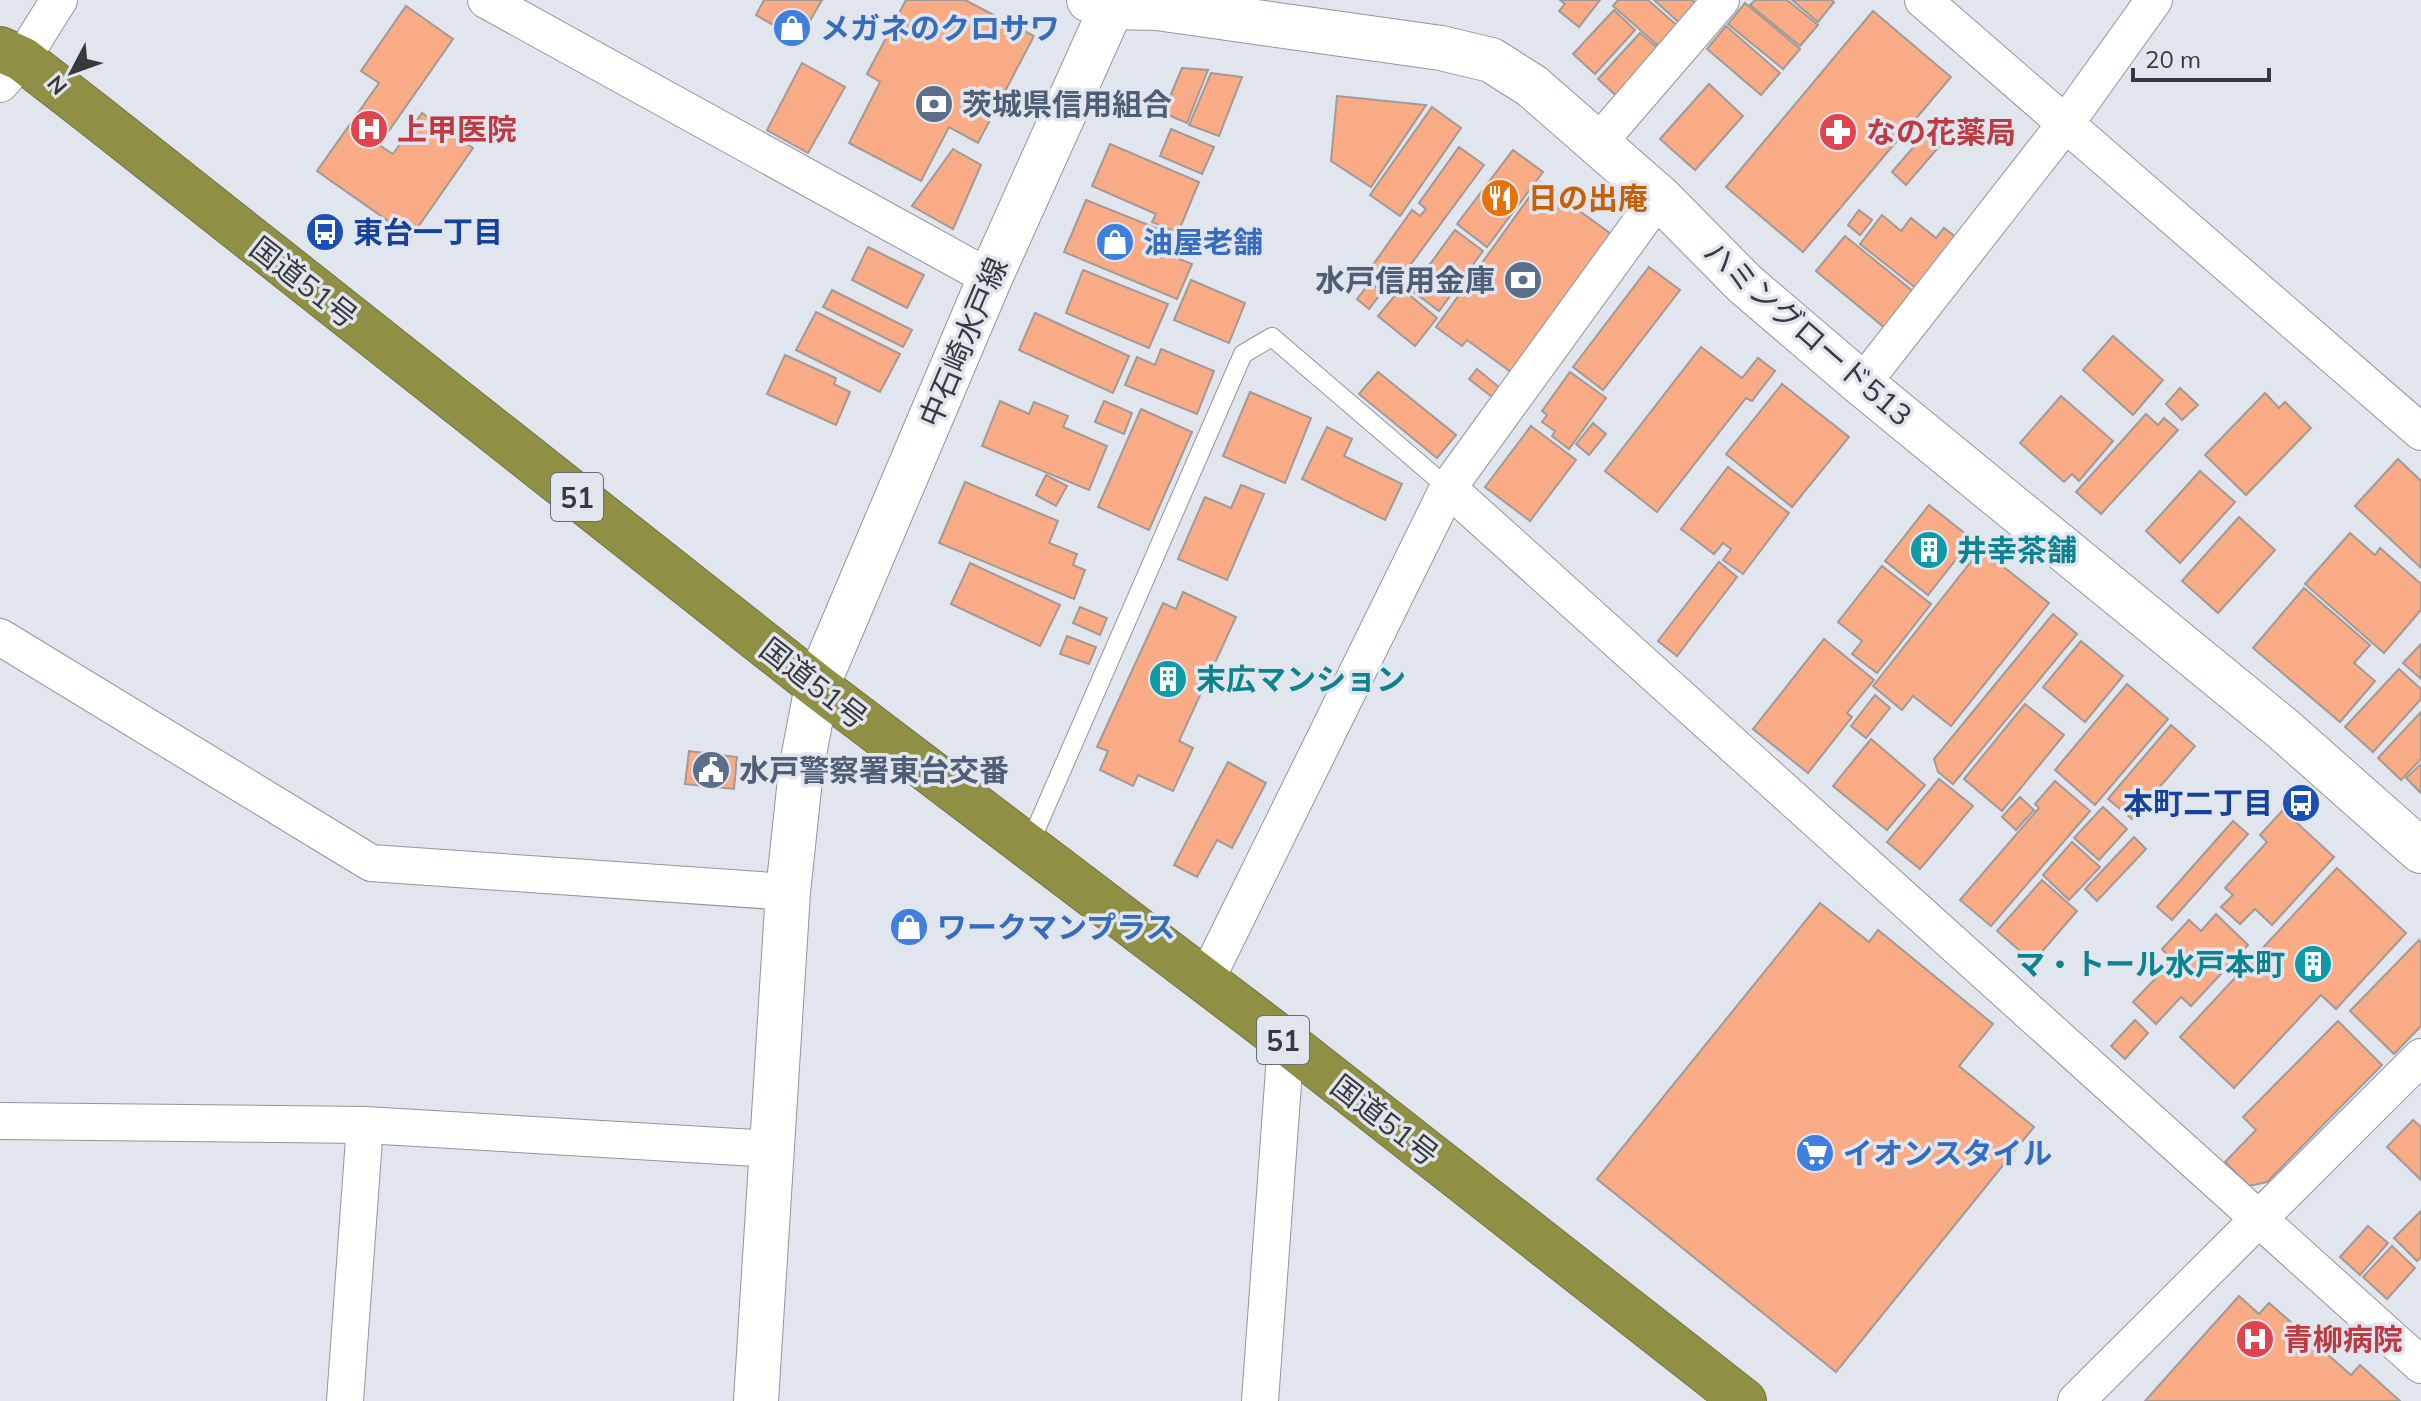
<svg xmlns="http://www.w3.org/2000/svg" width="2421" height="1401" font-family="Mulish,'Noto Sans JP',sans-serif">
	<rect width="100%" height="100%" fill="#e1e5ee"/>
	<!-- building -->
	<g fill="#f8ab85" stroke="#a39995" stroke-width="2">
		<path d="M764,0H822L799,40L756,15Z"/>
		<path d="M906,0H965L1034,36L978,143L949,127L921,181L849,143L880,82L867,74Z"/>
		<path d="M1560,0H1600L1579,27L1559,11L1565,4Z"/>
		<path d="M1618,0H1648L1681,29L1662,49L1613,6Z"/>
		<path d="M1654,0H1692L1701,7L1683,26Z"/>
		<path d="M1755,0H1787L1818,25L1800,46L1750,5Z"/>
		<path d="M1792,0H1832L1834,2L1818,22Z"/>
		<path d="M1745,3L1800,49L1783,69L1728,24Z"/>
		<path d="M406,6L453,39L379,145L393,154L422,113L473,148L411,237L317,171L379,83L361,71Z"/>
		<path d="M1614,10L1635,30L1595,74L1573,54Z"/>
		<path d="M1873,11L1951,77L1803,252L1726,187Z"/>
		<path d="M1726,26L1780,73L1761,95L1707,49Z"/>
		<path d="M1640,33L1662,52L1620,99L1598,79Z"/>
		<path d="M802,63L845,87L808,153L767,130Z"/>
		<path d="M1182,68L1208,70L1187,123L1163,113Z"/>
		<path d="M1211,73L1242,77L1219,136L1189,125Z"/>
		<path d="M1709,84L1743,116L1695,170L1660,139Z"/>
		<path d="M1337,96L1426,105L1371,187L1331,161Z"/>
		<path d="M1432,107L1461,128L1400,216L1370,195Z"/>
		<path d="M1171,129L1214,147L1202,174L1160,156Z"/>
		<path d="M1929,129L1944,141L1906,185L1892,172Z"/>
		<path d="M1110,144L1199,182L1178,233L1152,222L1156,214L1092,186Z"/>
		<path d="M1459,147L1484,165L1394,287L1370,269L1412,210L1420,216L1426,209L1419,203Z"/>
		<path d="M953,149L981,165L953,229L912,206Z"/>
		<path d="M1513,150L1543,172L1487,247L1457,224Z"/>
		<path d="M1540,182L1611,234L1511,372L1467,340L1462,346L1436,327Z"/>
		<path d="M1086,200L1166,232L1159,251L1192,264L1177,299L1064,252Z"/>
		<path d="M1859,210L1872,220L1860,235L1848,225Z"/>
		<path d="M1882,215L1901,231L1911,218L1936,238L1944,228L1957,238L1917,289L1860,244Z"/>
		<path d="M1455,230L1483,251L1439,311L1411,290Z"/>
		<path d="M1845,236L1915,293L1885,328L1816,271Z"/>
		<path d="M868,247L924,275L907,308L852,280Z"/>
		<path d="M1649,267L1680,290L1603,390L1573,367Z"/>
		<path d="M1083,270L1168,304L1149,348L1066,313Z"/>
		<path d="M1191,280L1245,303L1229,343L1174,320Z"/>
		<path d="M1370,282L1382,292L1369,309L1357,299Z"/>
		<path d="M1401,288L1437,318L1415,346L1378,316Z"/>
		<path d="M832,290L912,330L903,347L823,307Z"/>
		<path d="M816,312L900,354L880,392L796,350Z"/>
		<path d="M1035,313L1129,356L1113,393L1019,350Z"/>
		<path d="M2113,336L2163,380L2133,415L2083,370Z"/>
		<path d="M1701,347L1742,378L1758,358L1775,371L1752,401L1746,398L1657,512L1605,471Z"/>
		<path d="M1161,349L1214,371L1197,414L1125,385L1137,357L1155,365Z"/>
		<path d="M785,355L836,378L834,384L850,392L836,425L767,394Z"/>
		<path d="M1477,369L1500,388L1492,397L1469,379Z"/>
		<path d="M1378,372L1456,435L1437,458L1359,394Z"/>
		<path d="M1570,372L1606,398L1569,449L1552,436L1555,431L1542,422L1547,415L1542,411Z"/>
		<path d="M1782,384L1849,437L1792,507L1726,454Z"/>
		<path d="M2180,388L2198,405L2182,420L2166,404Z"/>
		<path d="M1250,392L1311,418L1285,483L1223,456Z"/>
		<path d="M2265,393L2279,408L2285,402L2311,428L2246,495L2205,455Z"/>
		<path d="M2061,396L2113,441L2079,481L2072,474L2064,482L2020,443Z"/>
		<path d="M1000,401L1029,414L1034,402L1068,416L1063,427L1107,446L1089,490L982,446Z"/>
		<path d="M1104,401L1132,413L1124,434L1095,422Z"/>
		<path d="M1141,409L1192,432L1149,530L1098,507Z"/>
		<path d="M2146,414L2158,425L2164,418L2178,430L2101,514L2076,492Z"/>
		<path d="M1593,423L1606,434L1589,455L1576,444Z"/>
		<path d="M1531,426L1576,460L1530,521L1485,487Z"/>
		<path d="M1327,427L1352,439L1344,456L1402,484L1385,520L1302,479Z"/>
		<path d="M2398,459L2421,481V568L2355,506Z"/>
		<path d="M1728,467L1789,513L1743,574L1723,560L1731,549L1723,543L1714,554L1681,529Z"/>
		<path d="M2200,471L2235,502L2180,563L2146,531Z"/>
		<path d="M1046,475L1067,486L1056,506L1036,495Z"/>
		<path d="M965,482L1058,521L1049,543L1077,554L1073,565L1085,570L1074,599L939,543Z"/>
		<path d="M1241,485L1264,494L1227,580L1178,559L1205,497L1231,508Z"/>
		<path d="M1929,505L1972,539L1928,595L1885,561Z"/>
		<path d="M2239,517L2275,550L2218,613L2182,581Z"/>
		<path d="M2350,533L2375,555L2380,548L2421,584V610L2384,653L2305,584Z"/>
		<path d="M1981,549L2049,603L1951,726L1913,696L1902,710L1873,686Z"/>
		<path d="M1719,562L1737,577L1677,656L1658,641Z"/>
		<path d="M970,563L1060,605L1040,646L951,604Z"/>
		<path d="M1882,566L1931,604L1877,673L1852,654L1862,641L1838,622Z"/>
		<path d="M2304,588L2370,645L2354,663L2375,681L2340,722L2253,648Z"/>
		<path d="M1183,592L1236,617L1179,741L1193,748L1173,791L1138,775L1133,786L1100,770L1108,751L1097,747L1163,603L1176,609Z"/>
		<path d="M1080,607L1107,618L1100,635L1073,623Z"/>
		<path d="M2053,614L2077,634L1953,784L1938,772L1934,759Z"/>
		<path d="M1067,636L1096,647L1089,664L1060,654Z"/>
		<path d="M1824,639L1874,680L1847,713L1852,717L1808,773L1753,729Z"/>
		<path d="M2081,641L2123,676L2085,722L2043,687Z"/>
		<path d="M2421,644V679L2403,663Z"/>
		<path d="M2399,669L2421,689V699L2373,752L2345,727Z"/>
		<path d="M2127,684L2168,719L2095,805L2055,770Z"/>
		<path d="M1875,695L1890,708L1866,738L1851,726Z"/>
		<path d="M2025,704L2064,735L2002,811L1964,779Z"/>
		<path d="M2421,712V759L2401,780L2378,758Z"/>
		<path d="M2171,725L2195,746L2132,819L2108,799Z"/>
		<path d="M1871,739L1925,785L1887,830L1833,786Z"/>
		<path d="M689,751L737,757L734,789L685,784Z"/>
		<path d="M1228,762L1266,783L1232,848L1217,840L1197,877L1174,865Z"/>
		<path d="M2421,764V793L2406,778Z"/>
		<path d="M1939,779L1973,806L1920,869L1887,842Z"/>
		<path d="M2055,781L2090,811L1991,926L1960,900L2039,808L2035,804Z"/>
		<path d="M2020,797L2034,810L2016,830L2002,817Z"/>
		<path d="M2103,807L2127,829L2099,860L2074,838Z"/>
		<path d="M2283,810L2334,857L2272,925L2255,909L2240,924L2221,907L2233,895L2225,888L2267,842L2260,835Z"/>
		<path d="M2233,821L2248,834L2172,920L2157,907Z"/>
		<path d="M2134,837L2146,849L2097,901L2085,889Z"/>
		<path d="M2072,842L2100,867L2069,900L2043,875Z"/>
		<path d="M2337,868L2406,933L2336,1009L2321,995L2234,1088L2180,1037Z"/>
		<path d="M2042,880L2077,911L2033,962L1997,931Z"/>
		<path d="M1820,903L1869,942L1878,930L1993,1024L1959,1066L2034,1127L1836,1372L1597,1179Z"/>
		<path d="M2216,914L2248,945L2191,1006L2181,997L2156,1024L2133,1002L2173,960L2162,949L2189,920L2201,931Z"/>
		<path d="M2419,940L2421,943V1026L2394,1054L2350,1011Z"/>
		<path d="M2135,1020L2148,1033L2125,1059L2111,1046Z"/>
		<path d="M2338,1021L2382,1065L2267,1182L2249,1186L2225,1162L2256,1130L2243,1117Z"/>
		<path d="M2413,1120L2421,1127V1180L2387,1147Z"/>
		<path d="M2421,1211V1257L2417,1261L2394,1238Z"/>
		<path d="M2368,1226L2388,1243L2360,1275L2340,1257Z"/>
		<path d="M2392,1246L2415,1268L2387,1299L2363,1277Z"/>
		<path d="M2239,1296L2259,1314L2269,1303L2351,1375L2360,1365L2400,1401H2145Z"/>
	</g>
	<g fill="none" stroke-linecap="round" stroke-linejoin="round">
		<defs>
			<path id="lane" d="M1029,845L1243,354L1272,337L1448,488"/>
			<g id="street">
				<path d="M486,0L990,278"/>
				<path d="M1923,0L2421,432"/>
				<path d="M0,84L22,59L59,0"/>
				<path d="M1598,143L1721,0"/>
				<path d="M1862,384L2066,123L2154,0"/>
				<path d="M1448,488L2421,1365"/>
				<path d="M0,637L371,863L788,892"/>
				<path d="M1205,982L1448,488L1659,197"/>
				<path d="M0,1121L365,1125L771,1149"/>
				<path d="M345,1401L365,1125"/>
				<path d="M1260,1401L1286,1042"/>
				<path d="M2076,1401L2421,1057"/>
			</g>
			<g id="secondary">
				<path d="M1089,0L1112,7L1157,8L1441,48L1491,60L1532,86L1659,197L1745,284L1862,384L2282,728L2421,851"/>
				<path d="M756,1401L788,892L801,770L817,686L990,278L1115,0"/>
			</g>
			<path id="highway" d="M0,49L22,59L93,114L817,686L1286,1042L1744,1401"/>
		</defs>
		<!-- lane casing -->
		<use href="#lane" stroke="#92959e" stroke-width="20"/>
		<!-- street casing -->
		<use href="#street" stroke="#92959e" stroke-width="38"/>
		<!-- secondary casing -->
		<use href="#secondary" stroke="#92959e" stroke-width="46"/>
		<!-- highway casing -->
		<use href="#highway" stroke="#717242" stroke-width="46"/>
		<!-- lane -->
		<use href="#lane" stroke="#fff" stroke-width="18"/>
		<!-- street -->
		<use href="#street" stroke="#fff" stroke-width="36"/>
		<!-- secondary -->
		<use href="#secondary" stroke="#fff" stroke-width="44"/>
		<!-- highway -->
		<use href="#highway" stroke="#909045" stroke-width="44"/>
	</g>
	<!-- icons -->
	<defs>
		<symbol id="shop-disc" viewBox="-11 -11 22 22"><circle r="9.5" fill="#3f7fe0" stroke="#e1e5ee"/><path d="M-5-2.5h2.3a2.7 3.5 0 0 1 5.4 0H5L5.5 6h-11ZM-1.5-2.5h3a1.5 2.3 0 0 0-3 0Z" fill="#fff"/></symbol>
		<symbol id="bank-disc" viewBox="-11 -11 22 22"><circle r="9.5" fill="#5c6f8a" stroke="#e1e5ee"/><path d="M-6-4H6V4H-6ZM0-2.3a2.3 2.3 0 1 0 0 4.6a2.3 2.3 0 1 0 0-4.6Z" fill="#fff"/></symbol>
		<symbol id="hospital-disc" viewBox="-11 -11 22 22"><circle r="9.5" fill="#e0444e" stroke="#e1e5ee"/><path d="M-5-5h3v3.5h4V-5h3V5h-3V1.5h-4V5h-3Z" fill="#fff"/></symbol>
		<symbol id="pharmacy-disc" viewBox="-11 -11 22 22"><circle r="9.5" fill="#e0444e" stroke="#e1e5ee"/><path d="M-2-6h4v4h4v4h-4v4h-4v-4h-4v-4h4Z" fill="#fff"/></symbol>
		<symbol id="restaurant-disc" viewBox="-11 -11 22 22"><circle r="9.5" fill="#e8710a" stroke="#e1e5ee"/><path d="M-5-6h1v4h1v-4h1v4h1v-4h1v5L-1.5 .5V6h-2V.5L-5-1ZM5-6V6H3V1.5H1.5Q1.5-4 5-6Z" fill="#fff"/></symbol>
		<symbol id="bus-disc" viewBox="-11 -11 22 22"><circle r="9.5" fill="#1a4fb4" stroke="#e1e5ee"/><path d="M-5-6H5V4H4V6H2V4H-2V6H-4V4H-5ZM-3.5-4V0h7V-4ZM-3.5 1.2v1.5H-2V1.2ZM2 1.2v1.5H3.5V1.2Z" fill="#fff"/></symbol>
		<symbol id="building-disc" viewBox="-11 -11 22 22"><circle r="9.5" fill="#0f9aa8" stroke="#e1e5ee"/><path d="M-4-6H4V6H1V3H-1V6H-4ZM-2.5-4.3h1.7v1.8h-1.7ZM.8-4.3h1.7v1.8H.8ZM-2.5-1h1.7V.8h-1.7ZM.8-1h1.7V.8H.8Z" fill="#fff"/></symbol>
		<symbol id="civic-disc" viewBox="-11 -11 22 22"><circle r="9.5" fill="#5c6f8a" stroke="#e1e5ee"/><path d="M-.6-6.5H3V-4.5H.6V-3L4-1V1h2V6H-6V1h2V-1L-.6-3ZM-1.2 2.5V6h2.4V2.5Z" fill="#fff"/></symbol>
		<symbol id="supermarket-disc" viewBox="-11 -11 22 22"><circle r="9.5" fill="#3f7fe0" stroke="#e1e5ee"/><path d="M-6-5.5h2.5l.6 2H6L4.5 2H-2.5L-4.4-4H-6ZM-1.5 3.2a1.3 1.3 0 1 0 .1 0ZM3 3.2a1.3 1.3 0 1 0 .1 0Z" fill="#fff"/></symbol>
	</defs>
	<g fill-rule="evenodd">
		<use href="#shop-disc" x="770" y="6" width="44" height="44"/>
		<use href="#bank-disc" x="912" y="82" width="44" height="44"/>
		<use href="#hospital-disc" x="347" y="107" width="44" height="44"/>
		<use href="#pharmacy-disc" x="1816" y="110" width="44" height="44"/>
		<use href="#restaurant-disc" x="1478" y="176" width="44" height="44"/>
		<use href="#bus-disc" x="303" y="210" width="44" height="44"/>
		<use href="#shop-disc" x="1093" y="220" width="44" height="44"/>
		<use href="#bank-disc" x="1501" y="258" width="44" height="44"/>
		<use href="#building-disc" x="1907" y="528" width="44" height="44"/>
		<use href="#building-disc" x="1146" y="657" width="44" height="44"/>
		<use href="#civic-disc" x="689" y="748" width="44" height="44"/>
		<use href="#bus-disc" x="2279" y="781" width="44" height="44"/>
		<use href="#shop-disc" x="887" y="905" width="44" height="44"/>
		<use href="#building-disc" x="2291" y="942" width="44" height="44"/>
		<use href="#supermarket-disc" x="1793" y="1131" width="44" height="44"/>
		<use href="#hospital-disc" x="2233" y="1317" width="44" height="44"/>
	</g>
	<g text-anchor="middle" dominant-baseline="central" stroke-width="7" stroke-linejoin="round" paint-order="stroke">
		<!-- shield labels -->
		<g fill="#e1e5ee" stroke="#6a6d71" stroke-width="2">
			<rect x="551" y="473" width="52" height="48" rx="6"/>
			<rect x="1257" y="1016" width="52" height="48" rx="6"/>
		</g>
		<g font-size="28" font-weight="bold" fill="#37393c">
			<text x="577" y="497">51</text>
			<text x="1283" y="1040">51</text>
		</g>
		<!-- shop labels -->
		<g font-size="30" font-weight="bold" fill="#366cbe" stroke="#e1e5ee" text-anchor="start">
			<text x="820" y="28">メガネのクロサワ</text>
			<text x="1143" y="242">油屋老舗</text>
			<text x="937" y="927">ワークマンプラス</text>
			<text x="1843" y="1153">イオンスタイル</text>
		</g>
		<!-- service labels -->
		<g font-size="30" font-weight="bold" fill="#4e5e75" stroke="#e1e5ee" text-anchor="start">
			<text x="962" y="104">茨城県信用組合</text>
			<text x="1495" y="280" text-anchor="end">水戸信用金庫</text>
			<text x="739" y="770">水戸警察署東台交番</text>
		</g>
		<!-- health labels -->
		<g font-size="30" font-weight="bold" fill="#be3a42" stroke="#e1e5ee" text-anchor="start">
			<text x="397" y="129">上甲医院</text>
			<text x="1866" y="132">なの花薬局</text>
			<text x="2283" y="1339">青柳病院</text>
		</g>
		<!-- food labels -->
		<g font-size="30" font-weight="bold" fill="#c56008" stroke="#e1e5ee" text-anchor="start">
			<text x="1528" y="198">日の出庵</text>
		</g>
		<!-- transit labels -->
		<g font-size="30" font-weight="bold" fill="#164399" stroke="#e1e5ee" text-anchor="start">
			<text x="353" y="232">東台一丁目</text>
			<text x="2273" y="803" text-anchor="end">本町二丁目</text>
		</g>
		<!-- street labels -->
		<g font-size="30" fill="#37393c" stroke="#e1e5ee">
			<text transform="translate(304 282) rotate(38)">国道51号</text>
			<text transform="translate(1808 333) rotate(41)">ハミングロード513</text>
			<text transform="translate(963 342) rotate(-67)">中石崎水戸線</text>
			<text transform="translate(814 683) rotate(38)">国道51号</text>
			<text transform="translate(1385 1120) rotate(38)">国道51号</text>
		</g>
		<!-- culture labels -->
		<g font-size="30" font-weight="bold" fill="#0d838f" stroke="#e1e5ee" text-anchor="start">
			<text x="1957" y="550">井幸茶舗</text>
			<text x="1196" y="679">末広マンション</text>
			<text x="2285" y="964" text-anchor="end">マ・トール水戸本町</text>
		</g>
	</g>
	<!-- north arrow -->
	<g transform="translate(72 72) rotate(229)" stroke="#e1e5ee" stroke-width="6" paint-order="stroke">
	<path d="M0-6L14 30L0 20L-14 30Z" fill="#37393c"/>
	<text y="-12" font-size="22" font-weight="bold" text-anchor="middle" fill="#37393c">N</text>
	</g>
	<!-- scale -->
	<path d="M2133 68v12h136v-12" fill="none" stroke="#37393c" stroke-width="4"/>
	<text x="2145" y="68" font-size="24" fill="#37393c" stroke="#e1e5ee" stroke-width="6" paint-order="stroke">20 m</text>
</svg>
